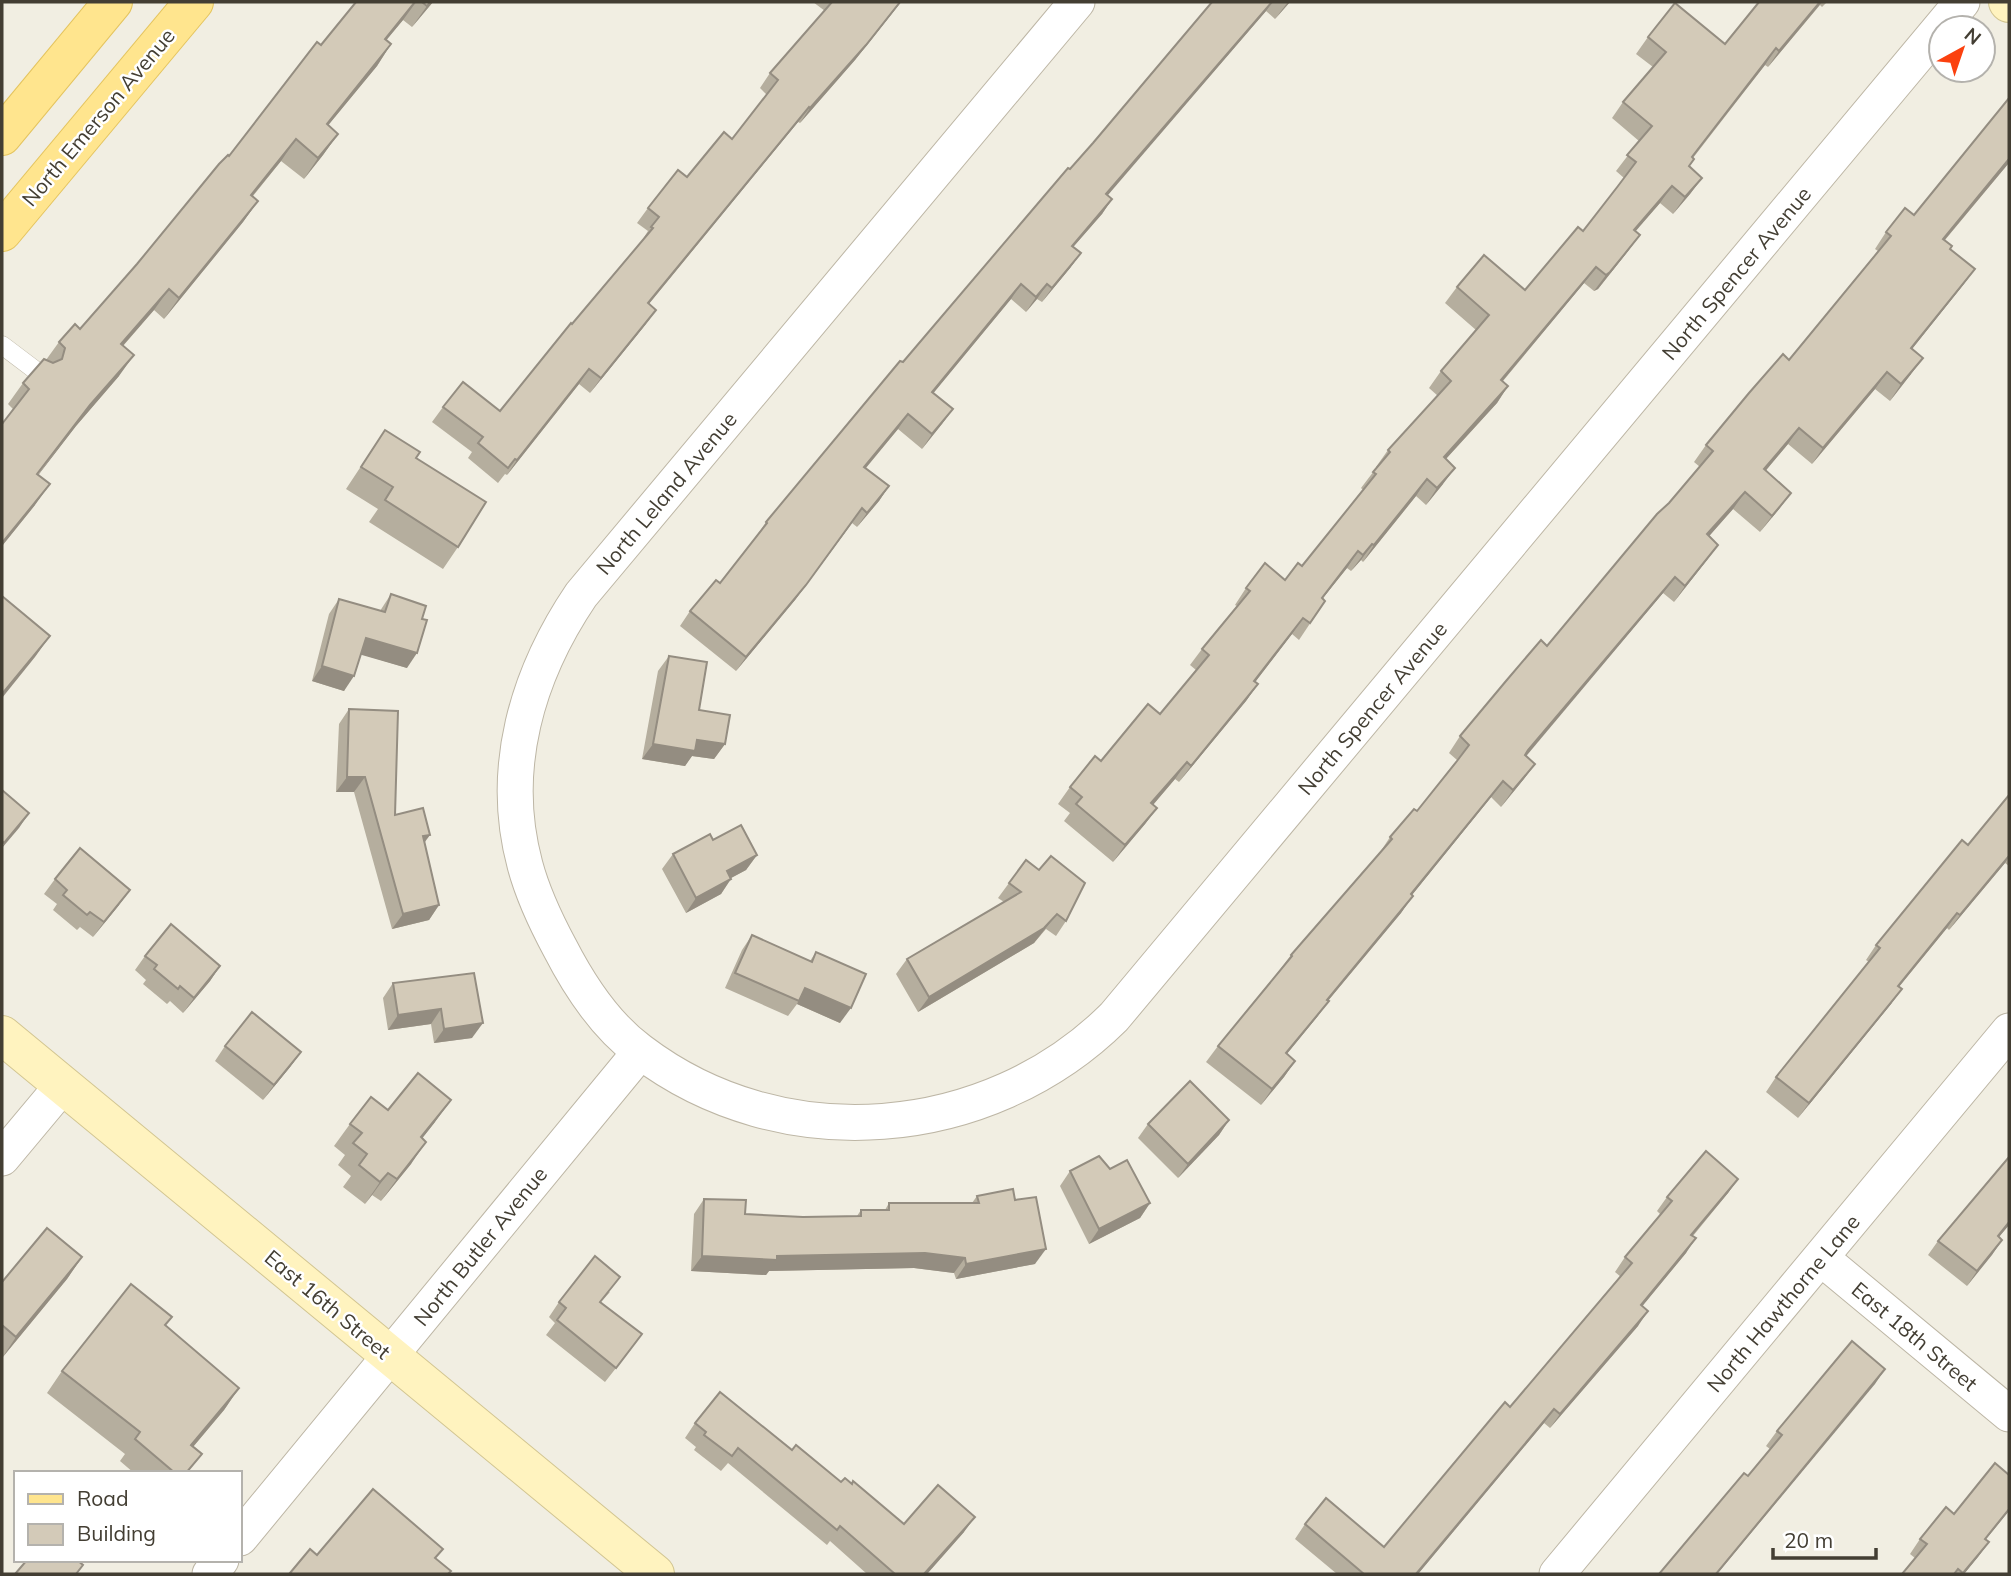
<svg xmlns="http://www.w3.org/2000/svg" width="2011" height="1576" font-family="Mulish,sans-serif">
	<rect width="100%" height="100%" fill="#f1eee2"/>
	<g fill="none" stroke-linecap="round" stroke-linejoin="round">
		<defs>
			<path id="lane" d="M2,345L39,373"/>
			<g id="street">
				<path d="M1077,2L581,595C527,675 499,769 525,865C533,895 546,922 560,948C579,985 606,1026 640,1051C782,1159 988,1142 1114,1017L1962,2"/>
				<path d="M2,1158L63,1085"/>
				<path d="M1821,1258L2009,1414"/>
				<path d="M240,1538L640,1052"/>
				<path d="M210,1574L221,1560"/>
				<path d="M1557,1574L2009,1031"/>
			</g>
			<g id="secondary">
				<path d="M2008,2L2009,3"/>
				<path d="M2,1035L655,1574"/>
			</g>
			<g id="primary">
				<path d="M2,136L113,2"/>
				<path d="M2,232L194,2"/>
			</g>
		</defs>
		<!-- lane casing -->
		<use href="#lane" stroke="#bdb6a5" stroke-width="19"/>
		<!-- street casing -->
		<use href="#street" stroke="#bdb6a5" stroke-width="37"/>
		<!-- secondary casing -->
		<use href="#secondary" stroke="#d2c591" stroke-width="40"/>
		<!-- primary casing -->
		<use href="#primary" stroke="#e4c45e" stroke-width="40"/>
		<!-- lane -->
		<use href="#lane" stroke="#fff" stroke-width="18"/>
		<!-- street -->
		<use href="#street" stroke="#fff" stroke-width="35"/>
		<!-- secondary -->
		<use href="#secondary" stroke="#fff3bf" stroke-width="38"/>
		<!-- primary -->
		<use href="#primary" stroke="#ffe58e" stroke-width="38"/>
	</g>
	<!-- wall -->
	<g fill="#b5ae9e">
		<path d="M356,2H433L412,27L403,20L386,40L391,44L377,66L328,125L338,134L323,155L304,179L281,161L253,196L258,201L243,222L164,319L154,310L123,346L119,376L76,426L38,475L35,505L2,546V424L13,409L8,404L23,383L46,360L59,342L80,329L137,264L229,156Z"/>
		<path d="M813,2H901L855,60L800,123L798,122L649,304L656,310L645,325L590,393L579,384L507,475L505,474L498,483L468,458L472,452L432,422L443,407L500,411L641,242L648,231L637,223L648,208L687,177L732,139L767,95L760,88L770,73L825,11Z"/>
		<path d="M1212,2H1290L1275,19L1266,11L1107,195L1112,199L1102,214L1073,247L1081,253L1070,268L1042,302L1037,299L1026,312L1011,299L933,393L953,409L922,449L898,429L866,468L889,486L879,501L857,527L852,523L795,600L736,671L680,626L690,611L720,583L756,537L766,522L903,362L1093,143Z"/>
		<path d="M1759,2H1827L1822,7L1820,5L1768,67L1765,65L1693,158L1694,159L1689,167L1702,178L1690,194L1673,214L1660,203L1635,231L1628,251L1598,289L1594,291L1584,283L1503,381L1508,386L1497,403L1446,459L1443,484L1426,505L1416,496L1363,562L1361,560L1351,571L1347,568L1323,598L1325,601L1299,640L1292,634L1255,682L1258,684L1246,701L1179,782L1175,779L1153,805L1157,808L1145,824L1113,862L1064,821L1070,813L1058,804L1070,787L1101,761L1160,714L1196,670L1190,665L1202,649L1237,606L1235,605L1246,588L1285,580L1302,566L1363,490L1361,488L1377,467H1376L1388,450L1438,396L1429,388L1441,371L1476,330L1445,303L1457,287L1525,290L1583,231L1624,178L1616,171L1639,141L1612,118L1623,102L1653,67L1636,54L1648,37L1725,44Z"/>
		<path d="M2009,98V165L2008,164L1945,240L1950,249L1975,269L1963,285L1912,349L1911,374L1890,401L1875,389L1812,464L1788,444L1765,471L1791,493L1779,509L1760,532L1733,509L1709,536L1718,545L1706,561L1674,602L1663,593L1525,756L1535,764L1523,780L1501,807L1491,797L1412,895L1401,913L1328,1001L1317,1017L1287,1054L1295,1061L1284,1077L1261,1105L1206,1062L1218,1046L1279,971L1291,955L1379,854L1390,837L1417,811L1457,760L1449,753L1460,736L1547,646L1700,467L1694,462L1706,445L1789,360L1878,251L1875,249L1886,232L1914,215Z"/>
		<path d="M385,430L416,458L458,547L443,569L369,522L378,509L346,489Z"/>
		<path d="M391,594L407,668L361,654L344,691L312,681L329,614L339,599L380,611Z"/>
		<path d="M669,656L699,710L725,744L714,759L692,756L685,766L642,759L658,671Z"/>
		<path d="M349,709L395,815L424,843L439,905L429,920L392,929L354,792H336L339,724Z"/>
		<path d="M2009,795V866L2005,863L1949,930L1947,928L1899,987L1891,1004L1798,1118L1766,1092L1776,1077L1869,962L1866,960L1876,945L1968,845Z"/>
		<path d="M713,840L757,855L746,870L731,878L721,894L686,913L662,869L673,854Z"/>
		<path d="M1026,860L1066,921L1056,936L1046,929L1034,943L918,1012L896,974L907,959L1004,902L998,898Z"/>
		<path d="M55,879L119,905L93,937L80,927L77,930L53,910L57,904L44,894Z"/>
		<path d="M752,935L810,961L816,952L840,1023L797,1004L788,1016L725,988L742,950Z"/>
		<path d="M145,956L220,966L210,981L183,1013L170,1001L167,1004L143,984L146,980L135,970Z"/>
		<path d="M474,973L472,1038L434,1043L431,1024L388,1030L383,998L393,983Z"/>
		<path d="M225,1046L301,1052L290,1067L263,1100L215,1061Z"/>
		<path d="M388,1110L435,1122L422,1138L411,1164L381,1201L372,1195L365,1204L343,1187L351,1176L338,1165L345,1155L334,1146L350,1124Z"/>
		<path d="M1229,1120L1219,1135L1178,1178L1138,1138L1148,1124Z"/>
		<path d="M2009,1157V1225L1999,1237L2002,1240L1967,1286L1928,1255L1938,1241Z"/>
		<path d="M1110,1169L1150,1203L1140,1218L1089,1244L1060,1186L1070,1171Z"/>
		<path d="M1738,1179L1728,1193L1693,1236L1686,1253L1642,1306L1638,1326L1550,1428L1544,1423L1418,1574H1337L1295,1539L1305,1524L1384,1547L1510,1407L1621,1277L1615,1272L1625,1257L1661,1215L1657,1211L1667,1197Z"/>
		<path d="M977,1196L1015,1200L1035,1264L956,1279L954,1273L914,1268L769,1271L766,1275L691,1271L694,1214L704,1199L745,1214L803,1217L857,1216L861,1210H885L889,1203H972Z"/>
		<path d="M82,1257L67,1279L2,1358V1282Z"/>
		<path d="M610,1292L601,1302L631,1349L605,1382L546,1335L555,1323L549,1317L559,1302Z"/>
		<path d="M165,1326L239,1388L224,1410L193,1447L189,1473H134L120,1461L125,1454L47,1393L62,1371Z"/>
		<path d="M1875,1384L1748,1476L1770,1449L1766,1446L1777,1431Z"/>
		<path d="M695,1423L792,1450L904,1524L964,1532L927,1574H867L830,1541L827,1545L728,1463L721,1471L694,1450L696,1447L685,1438Z"/>
		<path d="M1920,1539L1986,1540L1989,1542L1964,1574H1902L1915,1558L1910,1554Z"/>
	</g>
	<!-- shaded-wall -->
	<g fill="#948d81">
		<path d="M416,2L403,20L370,60L385,39Z"/>
		<path d="M430,2H433L412,27L427,6Z"/>
		<path d="M900,2H901L855,60L800,123L810,108Z"/>
		<path d="M1272,2L1266,11L1096,209L1106,194Z"/>
		<path d="M1288,2H1290L1275,19Z"/>
		<path d="M1820,2H1822L1768,67L1779,51Z"/>
		<path d="M391,44L377,66L312,145L327,124Z"/>
		<path d="M1776,48L1765,65L1680,173L1692,157Z"/>
		<path d="M809,107L798,122L637,318L648,303Z"/>
		<path d="M338,134L323,155L304,179L318,158Z"/>
		<path d="M296,139L281,161L236,216L251,195Z"/>
		<path d="M2009,159L2008,164L1932,255L1943,239Z"/>
		<path d="M1702,178L1690,194L1673,214L1685,197Z"/>
		<path d="M1672,186L1660,203L1622,247L1634,230Z"/>
		<path d="M1112,199L1102,214L1061,261L1072,246Z"/>
		<path d="M258,201L243,222L164,319L179,298Z"/>
		<path d="M1640,235L1628,251L1598,289L1594,291L1606,275Z"/>
		<path d="M1081,253L1070,268L1042,302L1052,288Z"/>
		<path d="M1596,267L1584,283L1490,396L1501,380Z"/>
		<path d="M1975,269L1963,285L1900,364L1911,348Z"/>
		<path d="M1021,284L1011,299L922,407L932,392Z"/>
		<path d="M1047,284L1037,299L1026,312L1036,297Z"/>
		<path d="M169,289L154,310L106,365L121,344Z"/>
		<path d="M656,310L645,325L590,393L601,378Z"/>
		<path d="M134,355L119,376L76,426L23,495L90,405Z"/>
		<path d="M1923,358L1911,374L1890,401L1901,384Z"/>
		<path d="M589,369L579,384L507,475L517,460Z"/>
		<path d="M1887,372L1875,389L1812,464L1823,448Z"/>
		<path d="M1508,386L1497,403L1432,474L1444,457Z"/>
		<path d="M953,409L942,424L922,449L932,434Z"/>
		<path d="M908,414L898,429L854,482L864,467Z"/>
		<path d="M1799,428L1788,444L1753,486L1764,469Z"/>
		<path d="M1455,468L1443,484L1426,505L1437,488Z"/>
		<path d="M1427,479L1416,496L1363,562L1374,545Z"/>
		<path d="M50,484L35,505L2,546V543Z"/>
		<path d="M889,486L879,501L857,527L867,513Z"/>
		<path d="M1745,492L1733,509L1696,551L1707,534Z"/>
		<path d="M1791,493L1779,509L1760,532L1772,516Z"/>
		<path d="M852,523L795,600L736,671L746,657Z"/>
		<path d="M1372,544L1361,560L1351,571L1363,555Z"/>
		<path d="M1718,545L1706,561L1674,602L1685,586Z"/>
		<path d="M1358,551L1347,568L1310,614L1322,598Z"/>
		<path d="M1675,577L1663,593L1517,767L1528,750Z"/>
		<path d="M1303,618L1292,634L1243,698L1254,681Z"/>
		<path d="M50,636L35,657L2,698V694Z"/>
		<path d="M366,638L417,653L407,668L355,653Z"/>
		<path d="M322,666L354,676L344,691L312,681Z"/>
		<path d="M1258,684L1246,701L1179,782L1191,766Z"/>
		<path d="M697,740L725,744L714,759L692,756L685,766L642,759L653,744Z"/>
		<path d="M1187,762L1175,779L1140,820L1151,803Z"/>
		<path d="M1535,764L1523,780L1501,807L1513,790Z"/>
		<path d="M347,777H365L354,792H336Z"/>
		<path d="M1503,781L1491,797L1399,911L1411,894Z"/>
		<path d="M1157,808L1145,824L1113,862L1125,845Z"/>
		<path d="M29,813L19,828L2,848L4,843Z"/>
		<path d="M430,835L419,850L423,836Z"/>
		<path d="M757,855L746,870L716,886L727,871Z"/>
		<path d="M2009,856L2005,863L1949,930L1960,915Z"/>
		<path d="M731,879L721,894L686,913L696,898Z"/>
		<path d="M130,890L119,905L93,937L104,922Z"/>
		<path d="M1413,896L1401,913L1315,1016L1327,1000Z"/>
		<path d="M439,905L429,920L392,929L403,914Z"/>
		<path d="M1957,913L1947,928L1887,1001L1898,986Z"/>
		<path d="M1057,914L1034,943L918,1012L929,997Z"/>
		<path d="M220,966L210,981L183,1013L194,998Z"/>
		<path d="M805,988L851,1008L840,1023L797,1004Z"/>
		<path d="M1902,989L1891,1004L1798,1118L1809,1103Z"/>
		<path d="M1329,1001L1317,1017L1274,1069L1286,1053Z"/>
		<path d="M441,1009L431,1024L388,1030L398,1015Z"/>
		<path d="M483,1023L472,1038L434,1043L444,1029Z"/>
		<path d="M301,1052L290,1067L263,1100L274,1085Z"/>
		<path d="M1295,1061L1284,1077L1261,1105L1272,1089Z"/>
		<path d="M451,1100L435,1122L406,1159L421,1137Z"/>
		<path d="M1229,1120L1219,1135L1178,1178L1188,1164Z"/>
		<path d="M426,1142L411,1164L381,1201L397,1179Z"/>
		<path d="M388,1173L372,1195L365,1204L380,1182Z"/>
		<path d="M1738,1179L1728,1193L1681,1249L1691,1235Z"/>
		<path d="M1150,1203L1140,1218L1089,1244L1099,1229Z"/>
		<path d="M2009,1222V1225L1987,1251L1998,1236Z"/>
		<path d="M1696,1238L1686,1253L1631,1320L1641,1305Z"/>
		<path d="M2002,1240L1992,1255L1967,1286L1977,1271Z"/>
		<path d="M1046,1249L1035,1264L956,1279L966,1264Z"/>
		<path d="M925,1253L965,1258L954,1273L914,1268L769,1271L766,1275L691,1271L702,1256H777Z"/>
		<path d="M82,1257L67,1279L2,1358L16,1337Z"/>
		<path d="M1648,1311L1638,1326L1550,1428L1560,1414Z"/>
		<path d="M1885,1369L1875,1384L1717,1574H1716Z"/>
		<path d="M239,1388L224,1410L176,1467L191,1445Z"/>
		<path d="M1554,1409L1544,1423L1418,1574H1416Z"/>
		<path d="M2009,1509V1511L1974,1554L1985,1539Z"/>
		<path d="M975,1517L964,1532L927,1574H924Z"/>
		<path d="M1989,1542L1978,1557L1964,1574H1962Z"/>
	</g>
	<!-- building -->
	<g fill="#d3cab8" stroke="#948d81" stroke-width="2">
		<path d="M356,2H415L385,39L391,44L327,124L338,134L318,158L296,139L251,195L258,201L179,298L169,289L121,344L134,355L90,405L37,474L50,484L2,543V424L29,389L23,383L44,359L53,363L62,359L65,348L59,342L75,324L80,329L137,264L219,164L228,155L229,156L317,42L321,45Z"/>
		<path d="M422,2H430L427,6Z"/>
		<path d="M832,2H900L866,45L810,108L809,107L648,303L656,310L601,378L589,369L517,460L515,459L508,468L478,443L483,437L443,407L463,382L500,411L571,323L572,324L653,228L651,227L659,217L648,208L678,170L687,177L724,132L732,139L778,80L770,73Z"/>
		<path d="M1212,2H1272L1106,194L1112,199L1072,246L1081,253L1052,288L1047,284L1036,297L1021,284L932,392L953,409L932,434L908,414L864,467L889,486L867,513L862,508L806,585L746,657L690,611L716,580L720,583L767,523L766,522L900,361L903,362L1068,168L1070,169L1093,143Z"/>
		<path d="M1759,2H1820L1779,51L1776,48L1692,157L1694,159L1689,166L1702,178L1685,197L1672,186L1634,230L1640,235L1610,272L1606,275L1596,267L1501,380L1508,386L1444,457L1455,468L1437,488L1427,479L1374,545L1372,544L1363,555L1358,551L1322,598L1325,601L1310,623L1303,618L1254,681L1258,684L1191,766L1187,762L1151,803L1157,808L1125,845L1076,804L1082,797L1070,787L1095,756L1101,761L1148,704L1160,714L1209,655L1202,649L1250,591L1246,588L1265,563L1285,580L1298,563L1302,566L1376,474L1373,472L1390,452L1388,450L1451,381L1441,371L1489,315L1457,287L1484,255L1525,290L1578,227L1583,231L1618,186L1636,162L1627,155L1652,126L1623,102L1666,52L1648,37L1675,3L1725,44Z"/>
		<path d="M2009,98V159L1943,239L1952,246L1950,249L1975,269L1911,348L1923,358L1901,384L1887,372L1823,448L1799,428L1764,469L1791,493L1772,516L1745,492L1707,534L1718,545L1685,586L1675,577L1528,750L1525,755L1535,764L1513,790L1503,781L1411,894L1413,896L1327,1000L1329,1001L1286,1053L1295,1061L1272,1089L1218,1046L1292,956L1291,955L1392,839L1390,837L1414,809L1417,811L1457,761L1469,745L1460,736L1506,681L1541,640L1547,646L1657,514L1669,503L1713,451L1706,445L1749,393L1783,354L1789,360L1891,236L1886,232L1905,208L1914,215Z"/>
		<path d="M385,430L420,452L416,458L486,502L458,547L385,500L393,487L361,467Z"/>
		<path d="M391,594L426,606L422,619L427,620L417,653L366,638L354,676L322,666L339,599L385,612Z"/>
		<path d="M2,596L50,636L2,694Z"/>
		<path d="M669,656L707,662L699,710L730,715L725,744L697,740L695,751L653,744Z"/>
		<path d="M349,709L398,711L395,815L423,808L430,835L423,836L439,905L403,914L365,777H347Z"/>
		<path d="M2,790L29,813L4,843L2,841Z"/>
		<path d="M2009,795V856L1960,915L1957,913L1898,986L1902,989L1809,1103L1776,1077L1880,948L1876,945L1962,840L1968,845Z"/>
		<path d="M741,825L757,855L727,871L731,879L696,898L673,854L710,834L713,840Z"/>
		<path d="M80,848L130,890L104,922L90,912L87,915L63,895L67,890L55,879Z"/>
		<path d="M1051,856L1085,883L1066,921L1057,914L1044,928L929,997L907,959L1021,892L1009,883L1026,860L1039,870Z"/>
		<path d="M171,924L220,966L194,998L180,986L178,989L154,969L157,965L145,956Z"/>
		<path d="M752,935L812,962L816,952L866,974L851,1008L805,988L799,1001L735,973Z"/>
		<path d="M474,973L483,1023L444,1029L441,1009L398,1015L393,983Z"/>
		<path d="M252,1012L301,1052L274,1085L225,1046Z"/>
		<path d="M418,1073L451,1100L421,1137L426,1142L397,1179L388,1173L380,1182L359,1165L367,1154L353,1143L362,1133L350,1124L371,1097L388,1110Z"/>
		<path d="M1190,1081L1229,1120L1188,1164L1148,1124Z"/>
		<path d="M1706,1151L1738,1179L1691,1235L1696,1238L1641,1305L1648,1311L1560,1414L1554,1409L1416,1574H1364L1305,1524L1326,1498L1384,1547L1505,1402L1510,1407L1632,1263L1625,1257L1672,1201L1667,1197Z"/>
		<path d="M1099,1156L1110,1169L1127,1160L1150,1203L1099,1229L1070,1171Z"/>
		<path d="M2009,1157V1222L1998,1236L2002,1240L1977,1271L1938,1241Z"/>
		<path d="M1013,1189L1015,1200L1036,1197L1046,1249L966,1264L965,1258L925,1253L777,1256V1260L702,1256L704,1199L746,1200L745,1214L803,1217L861,1216V1210H889V1203H979L977,1196Z"/>
		<path d="M47,1228L82,1257L16,1337L2,1325V1282Z"/>
		<path d="M595,1256L620,1277L600,1302L642,1334L616,1368L557,1320L566,1308L559,1302Z"/>
		<path d="M131,1284L172,1317L165,1325L239,1388L191,1445L202,1454L186,1473H175L135,1439L140,1432L62,1371Z"/>
		<path d="M1852,1341L1885,1369L1716,1574H1659L1744,1473L1748,1476L1782,1435L1777,1431Z"/>
		<path d="M720,1392L792,1450L796,1445L841,1482L845,1478L852,1484L853,1481L904,1524L938,1485L975,1517L924,1574H895L840,1526L837,1530L738,1448L732,1456L704,1435L706,1432L695,1423Z"/>
		<path d="M1995,1463L2009,1475V1509L1985,1539L1989,1542L1963,1573L1958,1569L1954,1574H1902L1927,1544L1920,1539L1946,1507L1954,1514Z"/>
		<path d="M373,1489L443,1549L435,1558L451,1571L449,1573L450,1574H292L290,1573L310,1549L317,1555Z"/>
		<path d="M27,1560H77L83,1565L76,1574H15Z"/>
	</g>
	<g text-anchor="middle" dominant-baseline="central" stroke-width="5" stroke-linejoin="round" paint-order="stroke">
		<!-- street labels -->
		<g font-size="21" fill="#433e33" stroke="#fff">
			<text transform="translate(98 117) rotate(-50)">North Emerson Avenue</text>
			<text transform="translate(1736 273) rotate(-50)">North Spencer Avenue</text>
			<text transform="translate(666 493) rotate(-50)">North Leland Avenue</text>
			<text transform="translate(1372 708) rotate(-50)">North Spencer Avenue</text>
			<text transform="translate(480 1246) rotate(-51)">North Butler Avenue</text>
			<text transform="translate(1783 1303) rotate(-50)">North Hawthorne Lane</text>
			<text transform="translate(328 1304) rotate(40)">East 16th Street</text>
			<text transform="translate(1915 1336) rotate(40)">East 18th Street</text>
		</g>
	</g>
	<!-- border -->
	<rect width="2011" height="1576" fill="none" stroke="#433e33" stroke-width="7"/>
	<!-- legend -->
	<rect x="14" y="1471" width="228" height="91" fill="#ffffff" stroke="#b4b2ad" stroke-width="2"/>
	<rect x="28" y="1494" width="35" height="10" fill="#ffe58e" stroke="#b4b2ad" stroke-width="2"/>
	<text x="77" y="1506" font-size="21" fill="#433e33">Road</text>
	<rect x="28" y="1524" width="35" height="21" fill="#d3cab8" stroke="#b4b2ad" stroke-width="2"/>
	<text x="77" y="1541" font-size="21" fill="#433e33">Building</text>
	<!-- north arrow -->
	<g transform="translate(1962 49) rotate(40)"><circle r="33" fill="#ffffff" stroke="#b4b2ad" stroke-width="2"/>
	<path d="M0-5L12 26L0 18L-12 26Z" fill="#fb410f"/>
	<text y="-10" font-size="19" font-weight="bold" text-anchor="middle" fill="#433e33">N</text>
	</g>
	<!-- scale -->
	<path d="M1773 1548v10h103v-10" fill="none" stroke="#433e33" stroke-width="3.5"/>
	<text x="1784" y="1548" font-size="21" fill="#433e33" stroke="#ffffff" stroke-width="5" paint-order="stroke">20 m</text>
</svg>
